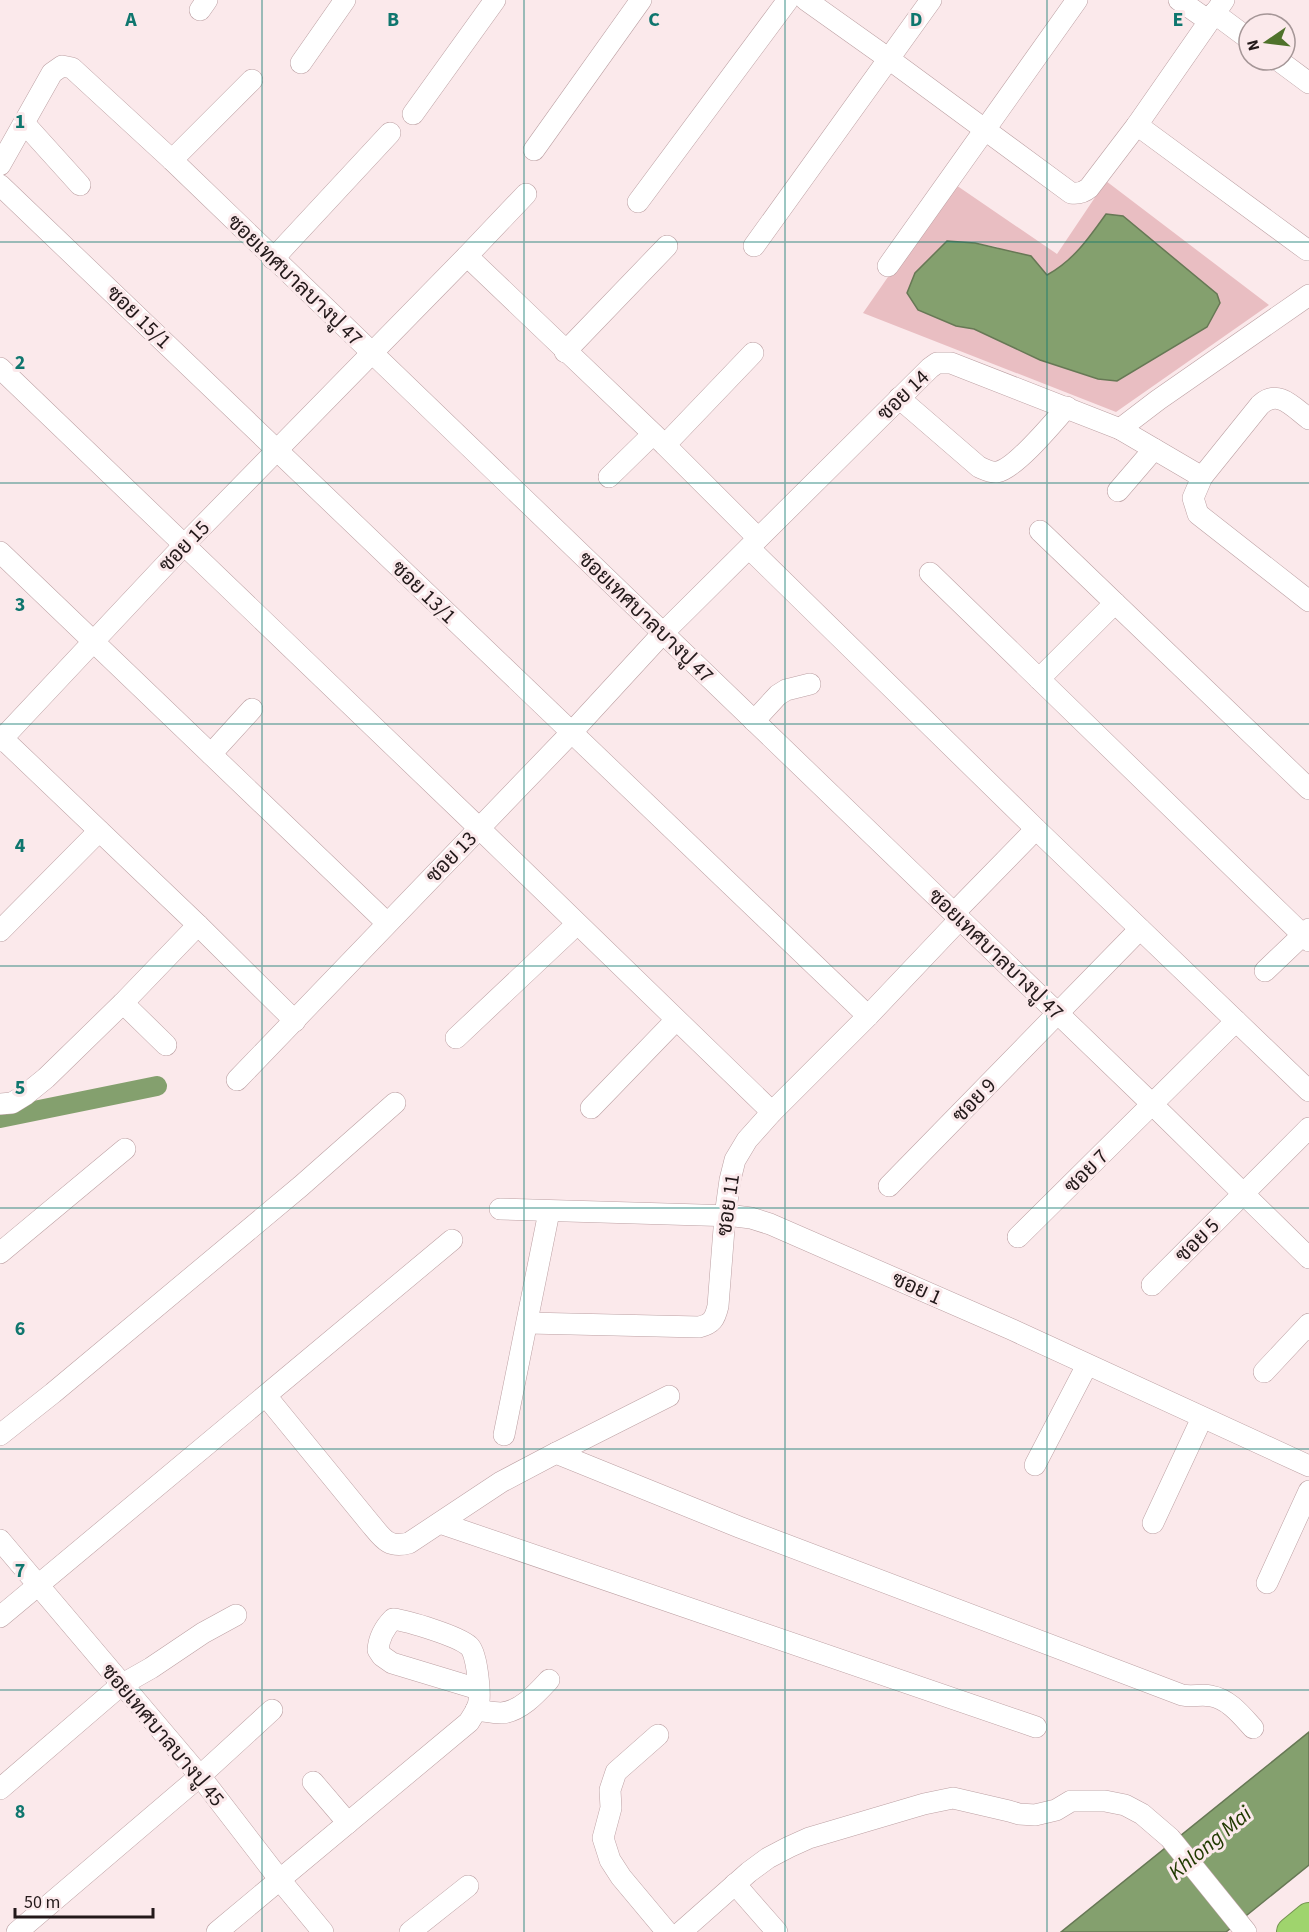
<svg xmlns="http://www.w3.org/2000/svg" width="1309" height="1932" font-family="'Source Sans 3',Sarabun,sans-serif">
	<rect width="100%" height="100%" fill="#fbe9eb"/>
	<!-- green -->
	<path fill="#e9bec2" fill-rule="evenodd" d="M1106,181L1269,305L1116,412L863,313L953,183L1057,254ZM1106,214L1123,216L1217,294L1220,303L1098,379L1040,360L974,329L956,326L918,310L907,293L915,273L947,241L975,243L997,247L1047,275C1073,262 1089,238 1106,214Z"/>
	<!-- water -->
	<g fill="#84a06e" stroke="#677855" stroke-width="1.5">
		<path d="M1106,214L1123,216L1217,294L1220,303L1207,327L1117,381L1098,379L1040,360L974,329L956,326L918,310L907,293L915,273L947,241L975,243L1031,256L1047,275C1073,261 1089,238 1106,214Z"/>
		<path d="M1309,1732V1865L1226,1932H1061Z"/>
	</g>
	<g fill="none" stroke-linecap="round" stroke-linejoin="round">
		<!-- canal -->
		<path stroke="#84a06e" stroke-width="20" d="M0,1118L157,1086"/>
		<defs>
			<g id="minor">
				<path d="M806,0L889,59L1071,193C1078,194 1083,193 1089,188L1137,125L1224,0"/>
				<path d="M1179,0L1209,21"/>
				<path d="M200,10L207,0"/>
				<path d="M1214,13L1249,39"/>
				<path d="M1278,60L1309,83"/>
				<path d="M301,63L345,0"/>
				<path d="M413,114L495,0"/>
				<path d="M24,123L80,185"/>
				<path d="M1137,125L1307,250"/>
				<path d="M534,150L641,0"/>
				<path d="M172,160L252,80"/>
				<path d="M0,165L52,73L62,66L72,68L172,160L1153,1105L1309,1258"/>
				<path d="M0,185L868,1016"/>
				<path d="M638,202L788,0"/>
				<path d="M754,246L931,0"/>
				<path d="M467,256L526,194"/>
				<path d="M273,259L390,133"/>
				<path d="M888,266L1077,0"/>
				<path d="M565,352L667,246"/>
				<path d="M0,368L479,828L772,1112"/>
				<path d="M899,398L979,467C984,469 991,473 997,472C1015,469 1054,422 1067,407"/>
				<path d="M1309,419C1293,407 1278,388 1260,405L1202,477L1193,498L1198,514L1309,601"/>
				<path d="M1120,429L1158,400L1309,295"/>
				<path d="M665,445L753,353"/>
				<path d="M609,477L653,434"/>
				<path d="M1118,491L1154,449"/>
				<path d="M1040,531L1115,603"/>
				<path d="M749,548L1036,829L1309,1091"/>
				<path d="M0,552L387,923"/>
				<path d="M930,573L1309,941"/>
				<path d="M1039,679L1115,603L1309,789"/>
				<path d="M754,721L778,695L786,690L810,684"/>
				<path d="M0,736L198,925L295,1021"/>
				<path d="M0,741L185,544L467,256L665,445L758,538"/>
				<path d="M211,754L252,709"/>
				<path d="M954,913L1036,829"/>
				<path d="M0,931L99,831"/>
				<path d="M1265,971L1309,929"/>
				<path d="M123,1003L166,1045"/>
				<path d="M456,1038L577,924"/>
				<path d="M237,1080L571,733L663,633L930,368L937,363H951L1120,429L1202,477"/>
				<path d="M0,1104L12,1103L25,1095L46,1078L123,1003L198,925"/>
				<path d="M591,1108L676,1020"/>
				<path d="M889,1186L1140,929"/>
				<path d="M500,1209L735,1216L751,1218L770,1224L1013,1330L1309,1466"/>
				<path d="M1018,1237L1236,1021"/>
				<path d="M0,1253L125,1149"/>
				<path d="M1152,1285L1309,1128"/>
				<path d="M528,1323L699,1327C712,1324 715,1319 718,1306L725,1216L730,1180L735,1160L747,1140L772,1112L868,1016L960,919"/>
				<path d="M1264,1372L1309,1324"/>
				<path d="M266,1396L369,1522C382,1537 387,1549 409,1543L501,1482L556,1453L739,1527L1182,1695C1192,1697 1202,1694 1211,1696C1229,1699 1242,1716 1253,1728"/>
				<path d="M0,1435L53,1393L301,1186L395,1103"/>
				<path d="M504,1435L549,1212"/>
				<path d="M556,1453L669,1396"/>
				<path d="M1035,1465L1087,1365"/>
				<path d="M440,1523L1036,1727"/>
				<path d="M1153,1523L1202,1418"/>
				<path d="M0,1540L200,1776L280,1880L323,1932"/>
				<path d="M1267,1583L1309,1491"/>
				<path d="M0,1617L452,1240"/>
				<path d="M476,1710C484,1711 493,1713 501,1713C520,1712 537,1693 549,1680"/>
				<path d="M658,1735L616,1772L610,1790L611,1808L603,1838L610,1860L621,1877L667,1932"/>
				<path d="M313,1782L348,1823"/>
				<path d="M0,1789L121,1685L151,1668L203,1633L236,1615"/>
				<path d="M735,1884L777,1932"/>
				<path d="M17,1932L200,1776L272,1710"/>
				<path d="M217,1932L469,1722C473,1715 478,1709 479,1701C480,1691 477,1652 469,1646C458,1636 408,1621 393,1619C384,1628 379,1637 378,1650L382,1656L392,1663L478,1689"/>
				<path d="M410,1932L468,1886"/>
				<path d="M681,1932L749,1872L768,1858L789,1847L809,1838L924,1804L953,1798L1009,1811L1019,1814L1035,1815L1056,1810L1071,1801H1105L1125,1805L1142,1814L1170,1838L1246,1932"/>
			</g>
			<path id="highway" d="M1292,1932L1309,1918"/>
		</defs>
		<!-- minor casing -->
		<use href="#minor" stroke="#bca0a3" stroke-width="22"/>
		<!-- highway casing -->
		<use href="#highway" stroke="#749350" stroke-width="32"/>
		<!-- minor -->
		<use href="#minor" stroke="#fff" stroke-width="21"/>
		<!-- highway -->
		<use href="#highway" stroke="#9fd46d" stroke-width="30"/>
	</g>
	<!-- grid -->
	<path fill="none" stroke="#0f766e" stroke-width="1.5" stroke-opacity="0.55" d="M262,0V1932M524,0V1932M785,0V1932M1047,0V1932M0,242H1309M0,483H1309M0,724H1309M0,966H1309M0,1208H1309M0,1449H1309M0,1690H1309"/>
	<g text-anchor="middle" dominant-baseline="central" stroke-width="6" stroke-linejoin="round" paint-order="stroke">
		<!-- street labels -->
		<g font-size="21" fill="#23191a" stroke="#fbe9eb">
			<text transform="translate(295 280) rotate(44)">ซอยเทศบาลบางปู 47</text>
			<text transform="translate(139 317) rotate(44)">ซอย 15/1</text>
			<text transform="translate(903 395) rotate(-44)">ซอย 14</text>
			<text transform="translate(184 546) rotate(-46)">ซอย 15</text>
			<text transform="translate(424 592) rotate(44)">ซอย 13/1</text>
			<text transform="translate(646 617) rotate(44)">ซอยเทศบาลบางปู 47</text>
			<text transform="translate(451 857) rotate(-46)">ซอย 13</text>
			<text transform="translate(996 954) rotate(44)">ซอยเทศบาลบางปู 47</text>
			<text transform="translate(974 1100) rotate(-46)">ซอย 9</text>
			<text transform="translate(1086 1171) rotate(-45)">ซอย 7</text>
			<text transform="translate(728 1205) rotate(-82)">ซอย 11</text>
			<text transform="translate(1197 1240) rotate(-45)">ซอย 5</text>
			<text transform="translate(917 1288) rotate(24)">ซอย 1</text>
			<text transform="translate(163 1735) rotate(50)">ซอยเทศบาลบางปู 45</text>
		</g>
		<!-- water labels -->
		<g font-size="22" font-style="italic" fill="#213a01" stroke="#fbe9eb">
			<text transform="translate(1210 1843) rotate(-40)">Khlong Mai</text>
		</g>
	</g>
	<g font-size="20" text-anchor="middle" font-weight="bold" fill="#0f766e" stroke="#fbe9eb" stroke-width="6" stroke-linejoin="round" paint-order="stroke">
		<text x="131" y="26">A</text>
		<text x="393" y="26">B</text>
		<text x="654" y="26">C</text>
		<text x="916" y="26">D</text>
		<text x="1178" y="26">E</text>
		<text x="20" y="128">1</text>
		<text x="20" y="369">2</text>
		<text x="20" y="611">3</text>
		<text x="20" y="852">4</text>
		<text x="20" y="1094">5</text>
		<text x="20" y="1335">6</text>
		<text x="20" y="1577">7</text>
		<text x="20" y="1818">8</text>
	</g>
	<!-- north arrow -->
	<g transform="translate(1267 42) rotate(256)"><circle r="28" fill="#fbe9eb" stroke="#a59697" stroke-width="1.5"/>
	<path d="M0-4.5L10 22L0 15L-10 22Z" fill="#4f722b"/>
	<text y="-9" font-size="16" font-weight="bold" text-anchor="middle" fill="#23191a">N</text>
	</g>
	<!-- scale -->
	<path d="M15 1908v9h138v-9" fill="none" stroke="#23191a" stroke-width="3"/>
	<text x="24" y="1908" font-size="18" fill="#23191a" stroke="#fbe9eb" stroke-width="4.5" paint-order="stroke">50 m</text>
</svg>
